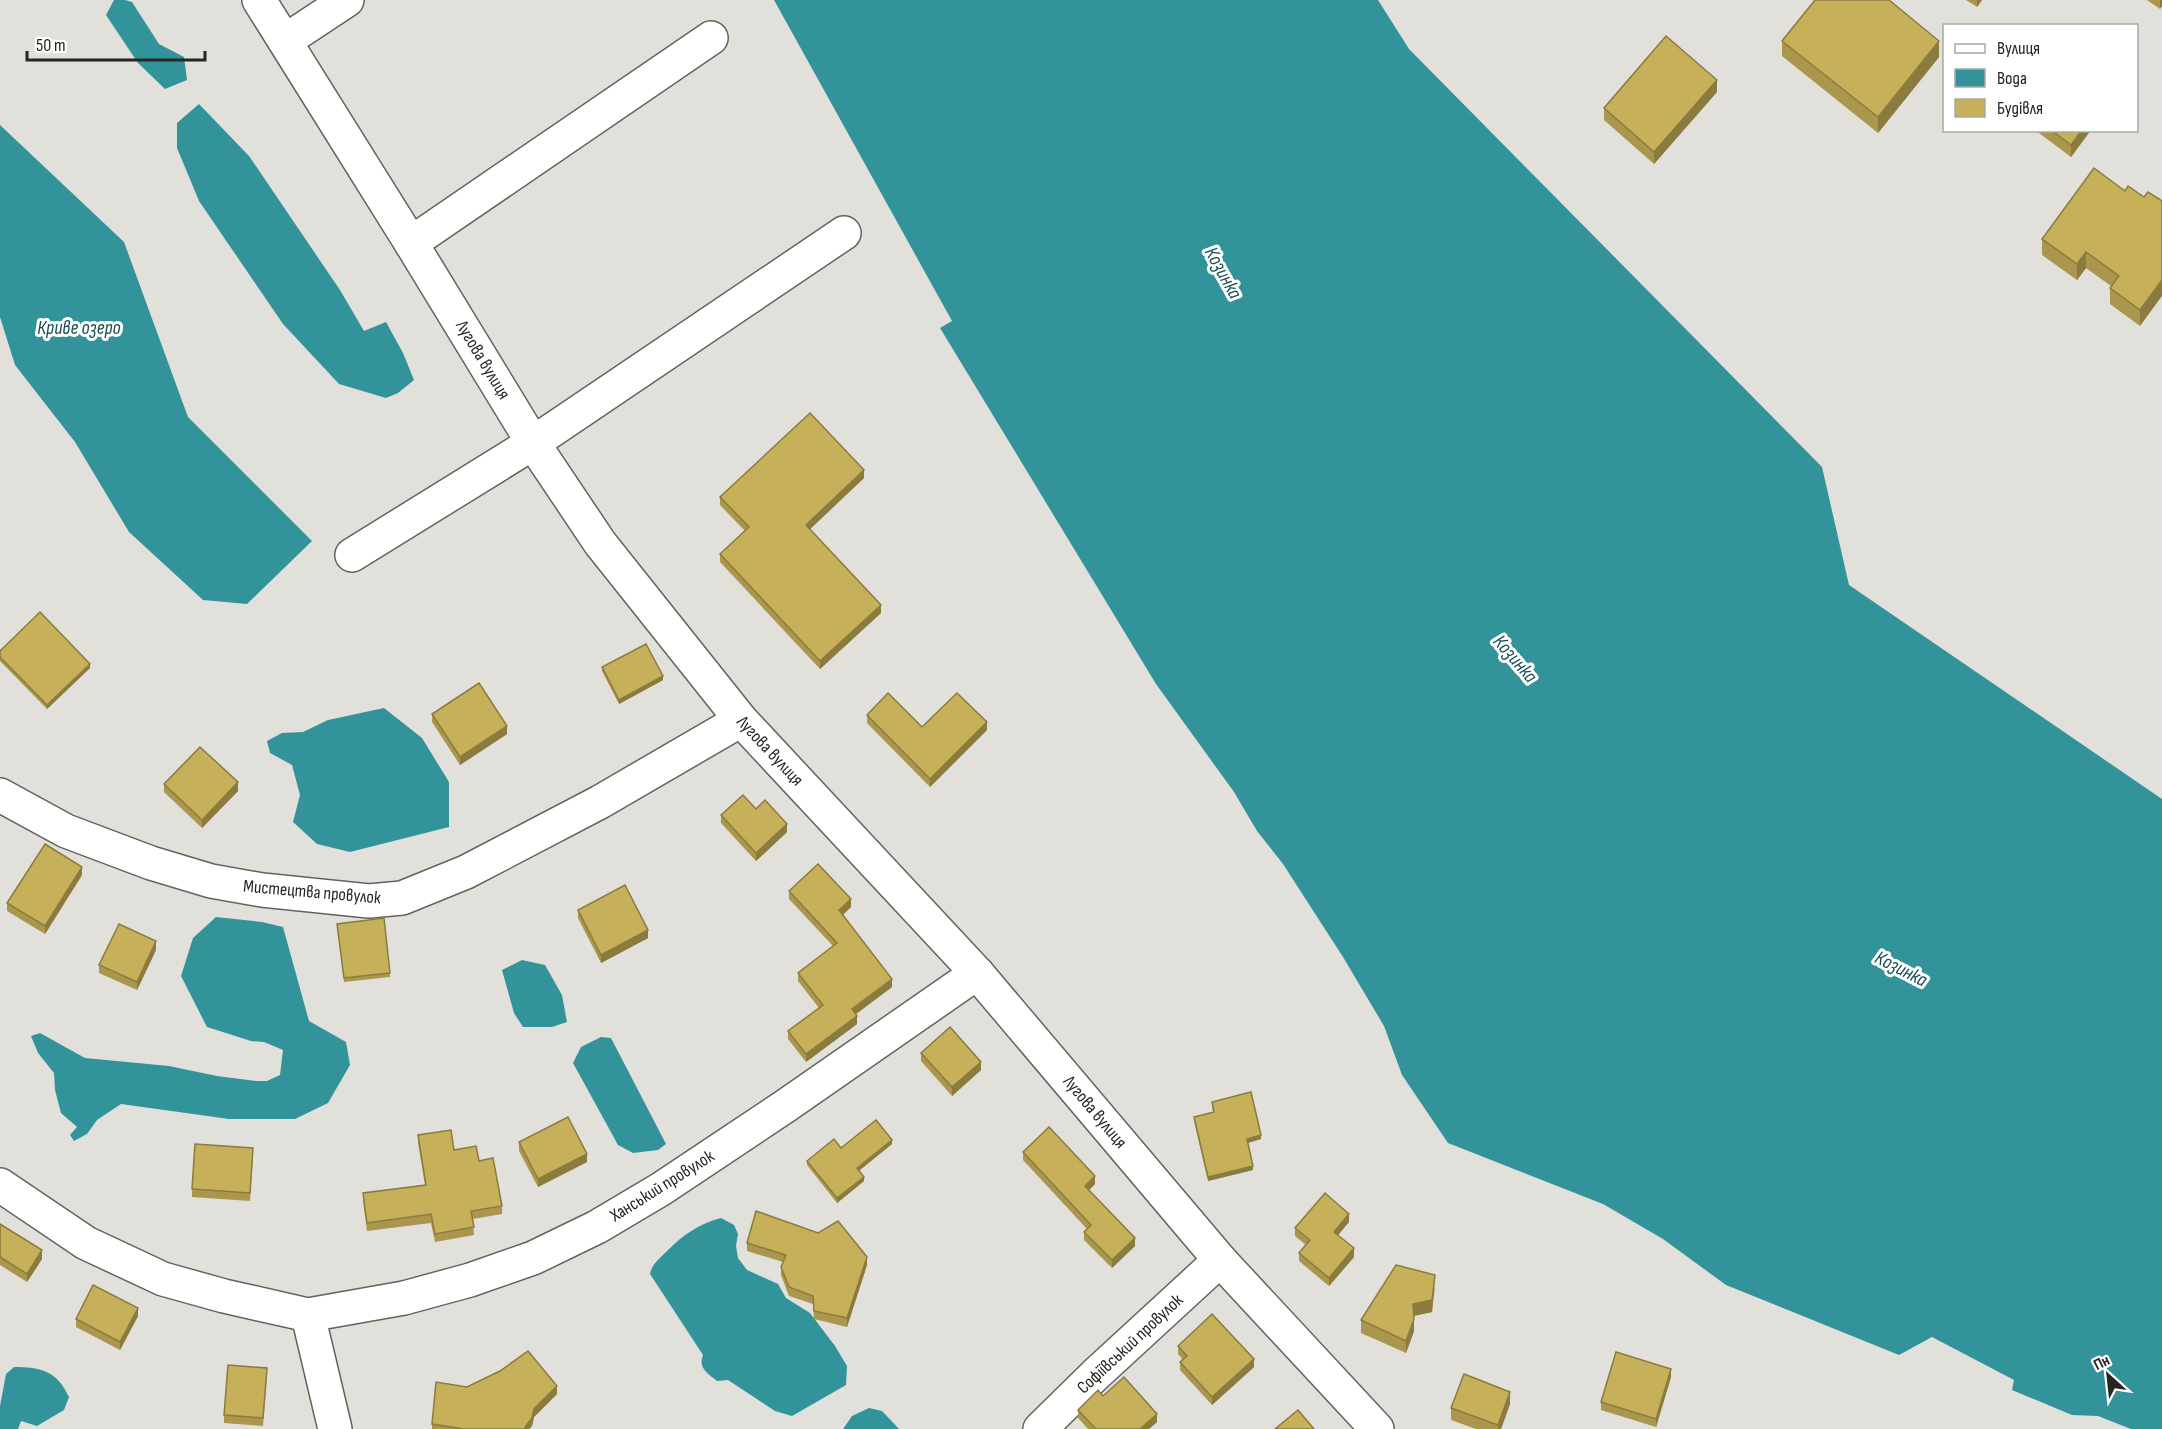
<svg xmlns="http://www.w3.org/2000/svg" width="2162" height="1429" font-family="'Sofia Sans Condensed',sans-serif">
	<rect width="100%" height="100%" fill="#e2e0db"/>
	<!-- water -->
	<g fill="#33939b">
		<path d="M114,0H125L132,2L159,44L184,57L187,80L165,89L138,63L106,15Z"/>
		<path d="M774,0H1378L1409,49L1822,467L1849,585L2162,799V1429H2131L2098,1416L2072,1415L2012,1390L2014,1380L1932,1337L1899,1355L1726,1285L1663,1239L1603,1204L1448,1143L1402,1075L1384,1026L1343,957L1283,864L1257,831L1234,792L1156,684L940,328L952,321Z"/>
		<path d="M199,104L249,156L340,290L364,331L386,322L403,353L414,380L398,393L386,398L339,384L283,324L199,201L177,148V123Z"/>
		<path d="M0,125L124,242L188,417L312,541L247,604L203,600L129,532L75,442L15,365L0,317Z"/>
		<path d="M384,708L422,738L449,782V827L350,852L317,844L293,822L300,795L292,765L270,753L267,741L282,733L303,732L328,720Z"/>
		<path d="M216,917L262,922L283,927L309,1021L346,1042L350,1065L328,1103L295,1119H229L121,1104L97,1120L87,1134L74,1141L70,1135L77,1127L61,1113L55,1090L54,1073L38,1053L31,1036L40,1033L85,1058L169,1066L217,1076L257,1081H267L280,1075L283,1050L264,1042L251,1041L207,1027L181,976L193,938Z"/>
		<path d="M522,960L545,965L562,995L567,1022L552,1027H523L514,1013L502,970Z"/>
		<path d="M601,1037L611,1038L666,1144L658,1150L633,1153L618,1145L573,1063L581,1047Z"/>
		<path d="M721,1218L734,1225L738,1234L736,1246L738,1258L747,1270L778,1284L786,1298L810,1313L835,1346L847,1366L846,1385L792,1416L775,1411L728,1380L717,1381C707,1373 698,1368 703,1355L650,1274C652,1264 659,1259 666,1252C683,1235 698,1224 721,1218Z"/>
		<path d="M14,1367C41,1367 57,1371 69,1397L64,1410L37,1426L21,1421L18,1429H0V1406L6,1374Z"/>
		<path d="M869,1408L882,1411L899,1429H843L852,1416Z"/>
	</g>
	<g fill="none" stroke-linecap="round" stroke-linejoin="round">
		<defs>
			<g id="minor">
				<path d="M259,0L411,243L533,443L600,543L741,720L977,973L1220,1260L1377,1429"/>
				<path d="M285,41L347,0"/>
				<path d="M411,243L711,38"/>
				<path d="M352,555L533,443L844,233"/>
				<path d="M0,795L66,831L151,863L211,881L262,890L369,901L402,898L466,872L600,802L741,720"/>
				<path d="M0,1185L86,1243L163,1279L224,1296L308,1315L404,1298L470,1280L533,1258L597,1227L661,1189L784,1107L977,973"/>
				<path d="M308,1315L335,1429"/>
				<path d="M1040,1429L1095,1375L1220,1260"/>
			</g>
		</defs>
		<!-- minor casing -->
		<use href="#minor" stroke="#63625d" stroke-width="36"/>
		<!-- minor -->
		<use href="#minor" stroke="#fff" stroke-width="33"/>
	</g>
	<!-- wall -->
	<g fill="#aa974d">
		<path d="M1966,0H1982L1977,7Z"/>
		<path d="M2147,0H2162L2160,9Z"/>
		<path d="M1782,41L1939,57L1878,133L1782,56Z"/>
		<path d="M1717,92L1654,164L1604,120V108Z"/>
		<path d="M2035,130H2091L2071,157Z"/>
		<path d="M2144,197L2140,326L2110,304V288L2111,286L2086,268L2077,280L2042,255V239Z"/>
		<path d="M864,478L810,529L881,613L820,669L720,562V554L745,531L720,505V497Z"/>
		<path d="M0,651L90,668L47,709L0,661Z"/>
		<path d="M602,667L663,680L619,704L602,671Z"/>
		<path d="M432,714L507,734L460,765L432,722Z"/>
		<path d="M867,715L922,727L987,730L930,787L867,723Z"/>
		<path d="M164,784L238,791L202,828L164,792Z"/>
		<path d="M756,809L787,832L756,861L721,823V815Z"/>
		<path d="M82,875L45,934L7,911V903Z"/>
		<path d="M789,891L851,907L843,915L892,987L856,1014L857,1024L806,1062L788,1039V1031L819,1008L798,981V973L833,946L789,899Z"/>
		<path d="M578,910L648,938L601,963L578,918Z"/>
		<path d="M337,924L390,973V977L344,982Z"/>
		<path d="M156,950L137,990L99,973V965Z"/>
		<path d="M921,1053L981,1070L952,1096L921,1061Z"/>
		<path d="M1212,1102L1261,1139L1248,1143L1253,1170L1208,1181L1194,1121V1117L1213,1112Z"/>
		<path d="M418,1135L454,1150L479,1161L502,1206V1214L473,1219L474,1235L435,1242L431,1223L367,1231L363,1201V1193L425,1185L418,1143Z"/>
		<path d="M519,1142L587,1162L538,1187L519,1151Z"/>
		<path d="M892,1144L859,1171L864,1181L837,1203L807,1165V1161L841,1148Z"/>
		<path d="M1023,1152L1095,1184L1089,1190L1135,1246L1112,1268L1084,1240V1232L1087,1229L1023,1160Z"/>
		<path d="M253,1156L250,1201L192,1197V1189Z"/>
		<path d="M1349,1222L1338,1235L1354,1257L1329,1286L1299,1261V1253L1306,1245L1295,1236V1228Z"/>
		<path d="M0,1224L42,1259L27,1282L0,1265Z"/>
		<path d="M747,1243L867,1265L847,1327L814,1319L813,1304L789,1296L781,1275V1267L783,1262L747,1251Z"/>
		<path d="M1435,1287L1432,1312L1414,1316V1331L1406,1353L1361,1333V1320Z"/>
		<path d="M138,1316L120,1350L76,1327V1319Z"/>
		<path d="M1178,1346L1254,1367L1212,1405L1180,1370V1362L1183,1360L1178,1354Z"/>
		<path d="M267,1376L263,1426L224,1423V1415Z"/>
		<path d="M1671,1377L1656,1427L1601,1410V1402Z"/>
		<path d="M467,1387L557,1394L534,1417L532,1426L529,1429H432V1424Z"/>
		<path d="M1103,1396L1157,1422L1149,1429H1088L1078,1418V1410Z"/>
		<path d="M1510,1404L1501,1429H1476L1451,1420V1408Z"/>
	</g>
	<!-- shaded-wall -->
	<g fill="#8b7b3e">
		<path d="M1977,0H1982L1977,7Z"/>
		<path d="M2160,0H2162V6L2160,9Z"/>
		<path d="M1939,41V57L1878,133V117Z"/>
		<path d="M1717,80V92L1654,164V152Z"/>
		<path d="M2082,130H2091L2071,157V145Z"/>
		<path d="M2086,252V268L2077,280V264Z"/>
		<path d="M2162,280V296L2140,326V310Z"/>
		<path d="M864,470V478L806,533V525Z"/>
		<path d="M881,605V613L820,669V661Z"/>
		<path d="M90,664V668L47,709V705Z"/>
		<path d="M663,676V680L619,704V700Z"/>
		<path d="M987,722V730L930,787V779Z"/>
		<path d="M507,726V734L460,765V757Z"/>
		<path d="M238,782V791L202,828V820Z"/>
		<path d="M787,824V832L756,861V853Z"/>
		<path d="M82,867V875L45,934V926Z"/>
		<path d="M851,899V907L839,918V910Z"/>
		<path d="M648,930V938L601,963V955Z"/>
		<path d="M156,941V950L137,990V982Z"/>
		<path d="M892,979V987L852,1017V1009Z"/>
		<path d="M857,1016V1024L806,1062V1054Z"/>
		<path d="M981,1062V1070L952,1096V1087Z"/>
		<path d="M1261,1135V1139L1247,1143V1139Z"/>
		<path d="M892,1140V1144L857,1172V1168Z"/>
		<path d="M587,1154V1162L538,1187V1179Z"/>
		<path d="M1253,1166V1170L1208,1181V1177Z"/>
		<path d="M1095,1176V1184L1085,1194V1186Z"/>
		<path d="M864,1177V1181L837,1203V1198Z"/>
		<path d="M1349,1214V1222L1334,1240V1232Z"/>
		<path d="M1135,1238V1246L1112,1268V1260Z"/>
		<path d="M1354,1248V1257L1329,1286V1278Z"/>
		<path d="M42,1250V1259L27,1282V1274Z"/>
		<path d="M867,1257V1265L847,1327V1318Z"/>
		<path d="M1435,1275L1432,1312L1413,1316V1304Z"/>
		<path d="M138,1308V1316L120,1350V1342Z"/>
		<path d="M1414,1319V1331L1406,1353V1341Z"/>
		<path d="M1254,1359V1367L1212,1405V1397Z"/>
		<path d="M1671,1369V1377L1656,1427V1419Z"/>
		<path d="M557,1386V1394L534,1417L532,1426L529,1429H525V1427L534,1409Z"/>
		<path d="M1510,1392V1404L1501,1429H1498V1425Z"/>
		<path d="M1157,1414V1422L1149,1429H1140Z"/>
	</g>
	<!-- building -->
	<g fill="#c6b059" stroke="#8b7b3e" stroke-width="1.5">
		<path d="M1815,0H1889L1939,41L1878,117L1782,41Z"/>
		<path d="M1666,36L1717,80L1654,152L1604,108Z"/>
		<path d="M2051,130H2082L2071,145Z"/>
		<path d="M2094,168L2125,191L2128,186L2144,197L2148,192L2162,201V280L2140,310L2110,288L2119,276L2086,252L2077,264L2042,239Z"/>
		<path d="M810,413L864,470L806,525L881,605L820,661L720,554L749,527L720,497Z"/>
		<path d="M40,612L90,664L47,705L0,657V651Z"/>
		<path d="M646,644L663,676L619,700L602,667Z"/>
		<path d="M479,683L507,726L460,757L432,714Z"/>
		<path d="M888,693L922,727L957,693L987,722L930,779L867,715Z"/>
		<path d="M200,747L238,782L202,820L164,784Z"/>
		<path d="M743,795L756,809L765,800L787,824L756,853L721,815Z"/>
		<path d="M45,844L82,867L45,926L7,903Z"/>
		<path d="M818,864L851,899L839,910L892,979L852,1009L857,1016L806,1054L788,1031L823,1005L798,973L837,943L789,891Z"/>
		<path d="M625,885L648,930L601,955L578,910Z"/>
		<path d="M384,918L390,973L344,978L337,924Z"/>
		<path d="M119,924L156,941L137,982L99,965Z"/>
		<path d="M950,1027L981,1062L952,1087L921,1053Z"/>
		<path d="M1251,1092L1261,1135L1247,1139L1253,1166L1208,1177L1194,1117L1214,1112L1212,1102Z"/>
		<path d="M568,1117L587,1154L538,1179L519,1142Z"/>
		<path d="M876,1120L892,1140L857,1168L864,1177L837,1198L807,1161L834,1139L841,1148Z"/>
		<path d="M1049,1127L1095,1176L1085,1186L1135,1238L1112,1260L1084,1232L1091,1225L1023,1152Z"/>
		<path d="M451,1130L454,1150L476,1146L479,1161L493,1158L502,1206L471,1211L474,1227L435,1234L431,1214L367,1223L363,1193L426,1185L418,1135Z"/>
		<path d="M195,1144L253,1148L250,1193L192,1189Z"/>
		<path d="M1325,1193L1349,1214L1334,1232L1354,1248L1329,1278L1299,1253L1310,1240L1295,1228Z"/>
		<path d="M756,1211L818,1233L838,1221L867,1257L847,1318L814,1311L813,1296L789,1287L781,1267L786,1255L747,1243Z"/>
		<path d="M0,1224L42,1250L27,1274L0,1257Z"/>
		<path d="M1396,1265L1435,1275L1432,1300L1413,1304L1414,1319L1406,1341L1361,1320Z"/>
		<path d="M93,1285L138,1308L120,1342L76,1319Z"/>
		<path d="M1212,1314L1254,1359L1212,1397L1180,1362L1187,1356L1178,1346Z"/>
		<path d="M528,1351L557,1386L534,1409L532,1418L525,1427L526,1429H464L432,1424L436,1382L467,1387L500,1371Z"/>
		<path d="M1616,1352L1671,1369L1656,1419L1601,1402Z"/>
		<path d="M228,1365L267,1368L263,1418L224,1415Z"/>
		<path d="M1464,1374L1510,1392L1498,1425L1451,1408Z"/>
		<path d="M1124,1377L1157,1414L1140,1429H1096L1078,1410L1098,1390L1103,1396Z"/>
		<path d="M1298,1410L1314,1429H1275Z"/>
	</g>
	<g text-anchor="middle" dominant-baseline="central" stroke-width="6" stroke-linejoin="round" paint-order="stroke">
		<!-- street labels -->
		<g font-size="18" fill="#262523" stroke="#fff">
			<text transform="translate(483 360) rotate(59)">Лугова вулиця</text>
			<text transform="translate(770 751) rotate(47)">Лугова вулиця</text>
			<text transform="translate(312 892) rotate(5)">Мистецтва провулок</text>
			<text transform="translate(1095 1112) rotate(50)">Лугова вулиця</text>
			<text transform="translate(662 1186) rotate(-32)">Ханський провулок</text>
			<text transform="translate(1130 1344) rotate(-43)">Софіївський провулок</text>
		</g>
		<!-- water labels -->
		<g font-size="20" font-style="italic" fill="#194f53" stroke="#fff">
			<text transform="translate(1223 273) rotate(61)">Козинка</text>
			<text x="79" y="328">Криве озеро</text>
			<text transform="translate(1515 659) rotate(49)">Козинка</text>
			<text transform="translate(1901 969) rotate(27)">Козинка</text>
		</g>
	</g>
	<!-- legend -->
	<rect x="1943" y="24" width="195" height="108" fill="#ffffff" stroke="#a8a8a7" stroke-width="1.5"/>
	<rect x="1955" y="44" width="30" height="9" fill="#ffffff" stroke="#a8a8a7" stroke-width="1.5"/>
	<text x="1997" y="54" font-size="18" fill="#262523">Вулиця</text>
	<rect x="1955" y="69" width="30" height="18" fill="#33939b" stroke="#a8a8a7" stroke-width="1.5"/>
	<text x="1997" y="84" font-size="18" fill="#262523">Вода</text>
	<rect x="1955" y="99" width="30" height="18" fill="#c6b059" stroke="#a8a8a7" stroke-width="1.5"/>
	<text x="1997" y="114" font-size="18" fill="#262523">Будівля</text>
	<!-- north arrow -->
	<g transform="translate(2108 1375) rotate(333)" stroke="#ffffff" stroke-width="4.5" paint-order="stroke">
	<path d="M0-4.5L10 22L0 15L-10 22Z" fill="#262523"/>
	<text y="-9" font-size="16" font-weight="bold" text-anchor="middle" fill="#262523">Пн</text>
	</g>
	<!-- scale -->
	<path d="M27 51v9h178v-9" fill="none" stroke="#262523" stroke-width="3"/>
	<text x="36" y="51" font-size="18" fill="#262523" stroke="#ffffff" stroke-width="4.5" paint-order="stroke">50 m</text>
</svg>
